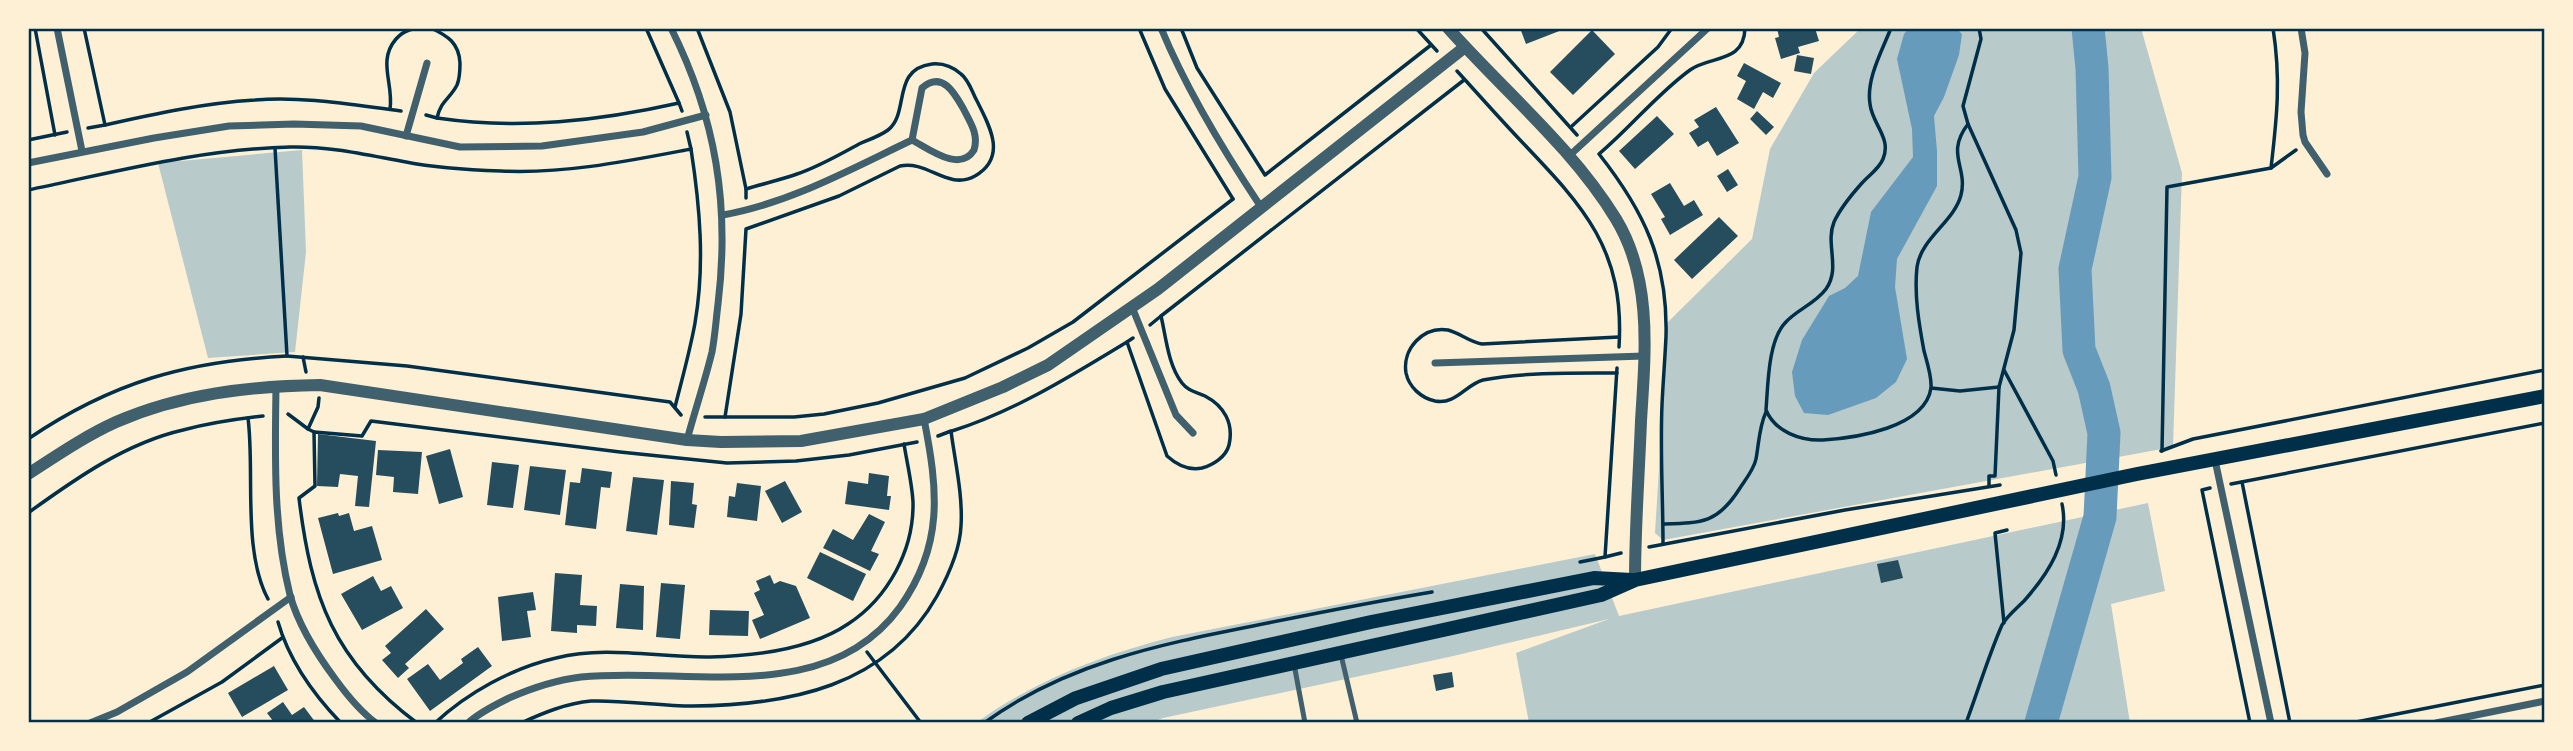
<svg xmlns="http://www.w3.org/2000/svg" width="2573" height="751" font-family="Overpass,sans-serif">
	<rect width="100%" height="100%" fill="#fdf0d5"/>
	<!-- green -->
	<g fill="#b9caca">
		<path d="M1861,28H2141L2182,173L2173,447L1663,540L1655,533L1668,322L1752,239L1770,149L1814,73Z"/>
		<path d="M302,150L306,252L295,352L208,358L158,163Z"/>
		<path d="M2148,503L2165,591L2111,604L2130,723H1529L1516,653L1609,619L1449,657L1163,718L1148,723H976C1035,680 1102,655 1172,637L1595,554L1619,616Z"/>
	</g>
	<!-- water -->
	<path fill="#669bbc" d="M1909,28H1956L1962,34L1959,55L1944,97L1934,116L1937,151V186L1897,259L1895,287L1907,359L1896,382L1876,398L1828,415L1804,413L1795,396L1792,372L1802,340L1829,296L1845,288L1858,276L1871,212L1913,157L1912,129L1897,59L1904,34Z"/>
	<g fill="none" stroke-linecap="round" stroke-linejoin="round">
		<!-- river -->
		<path stroke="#669bbc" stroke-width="33" d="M2041,723L2100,517L2104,433L2094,388L2079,350L2075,269L2095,177L2092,68L2088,28"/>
	</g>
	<!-- building -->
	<g fill="#264d5e">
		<path d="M1520,28H1567L1526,44Z"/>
		<path d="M1777,28H1815L1819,41L1798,47L1800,53L1781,59L1775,38L1779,37Z"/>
		<path d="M1592,30L1615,54L1573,95L1550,72Z"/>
		<path d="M1797,55L1814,58L1811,74L1794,71Z"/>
		<path d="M1744,63L1781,83L1773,98L1763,92L1754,109L1737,99L1746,81L1737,76Z"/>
		<path d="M1716,107L1739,143L1717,156L1708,141L1698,147L1689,133L1699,127L1694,120Z"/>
		<path d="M1757,111L1774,127L1766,135L1750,119Z"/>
		<path d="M1657,116L1674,134L1635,169L1619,151Z"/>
		<path d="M1728,169L1738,185L1727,192L1717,176Z"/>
		<path d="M1670,183L1684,206L1694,200L1703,215L1670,235L1661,219L1665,217L1651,194Z"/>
		<path d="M1719,217L1738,236L1692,279L1674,260Z"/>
		<path d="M318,434L376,441L369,507L355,506L358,476L340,474L338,487L317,486Z"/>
		<path d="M450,449L463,497L439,504L426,456Z"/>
		<path d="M378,450L422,452L418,494L393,492L394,477L376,475Z"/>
		<path d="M492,462L519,465L513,508L487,505Z"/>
		<path d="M530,466L566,470L560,515L524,510Z"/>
		<path d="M582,468L612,472L610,488L601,487L596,529L565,525L570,482L580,483Z"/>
		<path d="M869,473L889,476L887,496H891L889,510L845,504L848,481L868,484Z"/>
		<path d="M633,477L664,480L657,535L626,531Z"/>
		<path d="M671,481L694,483L692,504L697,505L694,528L669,525Z"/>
		<path d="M785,481L802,512L782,523L765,491Z"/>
		<path d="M737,483L761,486L757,521L727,517L729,496L735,497Z"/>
		<path d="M338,513L339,516L349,513L354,531L372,526L382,560L333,574L318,518Z"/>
		<path d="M869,514L885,522L871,551L879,554L870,571L823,548L833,529L853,540Z"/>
		<path d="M820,552L866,574L853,601L807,578Z"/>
		<path d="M1898,560L1903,578L1881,583L1877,564Z"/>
		<path d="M555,573L582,575L580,605L597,606L596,626L577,625V633L551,631Z"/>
		<path d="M770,575L774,584L780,581L796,586L810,618L760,639L752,620L764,615L754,593L760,590L756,581Z"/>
		<path d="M373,576L381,591L391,586L403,608L362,630L341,594Z"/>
		<path d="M661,583L685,585L680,639L656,637Z"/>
		<path d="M620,584L644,586L643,630L616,628Z"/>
		<path d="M533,592L536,610L527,611L531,637L502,641L498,597Z"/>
		<path d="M426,609L444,629L405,664L409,668L398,678L382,660L391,653L385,646Z"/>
		<path d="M710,610L749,611L748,636L709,635Z"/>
		<path d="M478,647L492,666L430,711L407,679L428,664L440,680L463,663L461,659Z"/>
		<path d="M274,666L288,690L242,717L228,693Z"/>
		<path d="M1452,672L1454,687L1436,691L1433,675Z"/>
		<path d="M283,702L292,715L304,707L316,723H270L273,721L267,713Z"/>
	</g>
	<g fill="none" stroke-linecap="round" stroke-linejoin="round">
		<!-- path -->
		<g stroke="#003049" stroke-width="3.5">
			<path d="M35,28L55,135"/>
			<path d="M84,28L105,125L88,128"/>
			<path d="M646,28L679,103"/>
			<path d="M697,28L730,112L746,189"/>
			<path d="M1139,28L1165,89L1233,199"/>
			<path d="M1181,28L1197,68L1265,175L1431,45"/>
			<path d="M1416,28L1437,51"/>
			<path d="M1481,28L1577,135"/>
			<path d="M1891,28C1882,51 1866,79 1870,104C1872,124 1892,138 1883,159C1879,169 1869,175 1862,183C1853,193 1840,209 1834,222C1825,244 1841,268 1826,289C1815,304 1796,310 1785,323C1768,341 1768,385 1766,410C1775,432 1801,441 1823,440C1855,438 1925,428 1931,388C1932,377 1927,362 1924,351C1919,324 1914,295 1917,267C1921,238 1954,222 1961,195C1968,167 1945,154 1968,124"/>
			<path d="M1979,28L1981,39L1963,106L1968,124L2016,230L2021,253L2014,330L1999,387L1995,476H1989V486"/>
			<path d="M1457,71C1479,95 1500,119 1522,142C1584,207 1625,250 1619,347"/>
			<path d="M390,109C394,84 377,61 396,39C405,29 414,28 426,28"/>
			<path d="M426,115L437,118C441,100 450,99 457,85C460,78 460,71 460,63C459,43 448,36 431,28"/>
			<path d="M437,118C519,130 599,121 679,103L682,111"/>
			<path d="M105,125C154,114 204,103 255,100C304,96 353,105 401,111"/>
			<path d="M1572,126L1658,47L1672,28"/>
			<path d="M28,140L67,132"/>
			<path d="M275,148L287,356L407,366L670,402L681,415"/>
			<path d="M2271,168C2277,117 2281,79 2273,28"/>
			<path d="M28,190C115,172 201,149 290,147C330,146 367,155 406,162C436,168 470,170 501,171C565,174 628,161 691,149L687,132"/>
			<path d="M1150,325L1161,316"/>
			<path d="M1133,338L1127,342L1167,456C1177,465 1188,471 1202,468C1213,465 1226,457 1229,445C1234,423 1224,406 1205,396C1196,392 1188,391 1182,383C1168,365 1166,337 1161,316L1464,80"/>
			<path d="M303,357L306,372"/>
			<path d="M1617,368L1605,557L1621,553"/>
			<path d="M2004,370L2053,461L2056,475"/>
			<path d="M1617,373C1578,373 1521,372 1483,380C1465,385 1456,405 1435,401C1421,398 1409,387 1406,373C1402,349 1423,326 1448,330C1460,333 1469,342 1482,344L1619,337"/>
			<path d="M1931,388L1960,391L1999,387"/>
			<path d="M675,407C682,379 690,351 695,323C705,265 700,207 691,149"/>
			<path d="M288,414L308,429L318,407L319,398"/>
			<path d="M705,417H794L824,414L878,403L965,378L1028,348L1073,322L1233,199"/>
			<path d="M725,417L741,314L746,229L839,196L900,166C928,160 948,191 975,176C1008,157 989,125 977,101C972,92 969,80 961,74C953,67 942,63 932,64C891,69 910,113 888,130C880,136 868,140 859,144C839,155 818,167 797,174C780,180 762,184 746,189V198"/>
			<path d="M248,418C255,472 242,550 268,599"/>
			<path d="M308,429L314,432L315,486L299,498C311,598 334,661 417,723"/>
			<path d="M952,431C1015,411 1071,376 1127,342"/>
			<path d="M314,432L362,436L371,421L620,452L727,463L796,461L849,455L917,442"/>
			<path d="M28,439C112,382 187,361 287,356"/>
			<path d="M2161,451L2193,439L2545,370"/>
			<path d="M2162,451L2167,187L2271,168L2296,150"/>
			<path d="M2242,482L2290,723"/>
			<path d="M2231,484L2545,423"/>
			<path d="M2210,488L2202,490L2250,723"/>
			<path d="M28,513C75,479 126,443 183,430C209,423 236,419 263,416"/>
			<path d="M1663,524C1703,523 1718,523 1740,488C1746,479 1754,469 1756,459C1759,443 1759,427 1766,412"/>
			<path d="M1663,544C1663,498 1660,451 1662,405C1663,382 1665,359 1666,336C1668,261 1644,211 1599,154C1630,128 1657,94 1690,70C1711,55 1744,64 1745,28"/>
			<path d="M1649,547L1845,510L2000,485"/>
			<path d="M1580,562L1605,557"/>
			<path d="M278,622C289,660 314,695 341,723"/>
			<path d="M2004,623L1995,533L2007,530"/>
			<path d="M867,652L921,723"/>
			<path d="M148,723L222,682L282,638"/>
			<path d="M435,723C467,693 512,668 556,658C607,645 658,658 710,657C754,656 811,649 848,624C888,598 914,550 913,502C912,483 907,463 904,444"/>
			<path d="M521,723C543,713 567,703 591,701C625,700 659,706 693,706C789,705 886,687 937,596C948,576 960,550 961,526C963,495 955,462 951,431L938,436"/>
			<path d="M984,723C1065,664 1157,645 1253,626C1312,614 1372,602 1432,592"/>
			<path d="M1966,723C1978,691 1988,657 2002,625C2007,616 2017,608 2024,601C2048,574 2070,541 2062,504"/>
			<path d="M2351,723L2545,685"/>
		</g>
		<!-- service -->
		<g stroke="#3f606c" stroke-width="5">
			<path d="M1341,655L1357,723"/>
			<path d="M1294,664L1305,723"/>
		</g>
		<!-- minor -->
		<g stroke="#3f606c" stroke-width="7">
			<path d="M57,28L82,151"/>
			<path d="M671,28C716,118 730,205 718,304C716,320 715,336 712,352C705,381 695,410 687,440"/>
			<path d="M1161,28C1187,91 1223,150 1261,207"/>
			<path d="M2301,28L2305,53L2301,112L2303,135L2305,142L2327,174"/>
			<path d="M406,136L427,63"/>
			<path d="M1569,156L1708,28"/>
			<path d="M28,163L154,138L229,126L294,124L361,126L460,147L542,146L643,132L706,115"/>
			<path d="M723,215C790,203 851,169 912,140L922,88C942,71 954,92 963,108C970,122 979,134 974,150C960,173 929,149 912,140"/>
			<path d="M1132,307L1176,415L1193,433"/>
			<path d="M1435,363L1644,356"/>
			<path d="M276,387C275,456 273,527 290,595C298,624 318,656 336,680C347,695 361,712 376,723"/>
			<path d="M2215,460L2271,723"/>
			<path d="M90,723L117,712L187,672L291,597"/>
			<path d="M468,723C480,712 495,705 509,698C532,688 556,680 581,677C686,666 826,709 900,607C944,545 938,490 924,419"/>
			<path d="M2436,723L2545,701"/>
		</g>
		<!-- tertiary -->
		<g stroke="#3f606c" stroke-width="12">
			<path d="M1448,28C1504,91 1572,147 1616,219C1653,280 1645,354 1641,421C1639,474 1635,527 1635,580"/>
			<path d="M28,474C56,456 85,436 116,422C180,394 250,386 320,385L687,440L721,442L801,441L924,419L1003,387L1048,365L1158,289L1465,47"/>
		</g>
		<!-- secondary -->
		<g stroke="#003049" stroke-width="14">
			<path d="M1028,723L1076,698L1161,669L1371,622L1594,578L1632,580"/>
			<path d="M1078,723L1111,708L1163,692L1601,595L1635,580L2137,474L2545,396"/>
		</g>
	</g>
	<!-- border -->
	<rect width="2573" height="751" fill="none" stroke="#fdf0d5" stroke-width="60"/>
	<rect x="30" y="30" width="2513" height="691" fill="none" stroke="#003049" stroke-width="2.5"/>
</svg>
